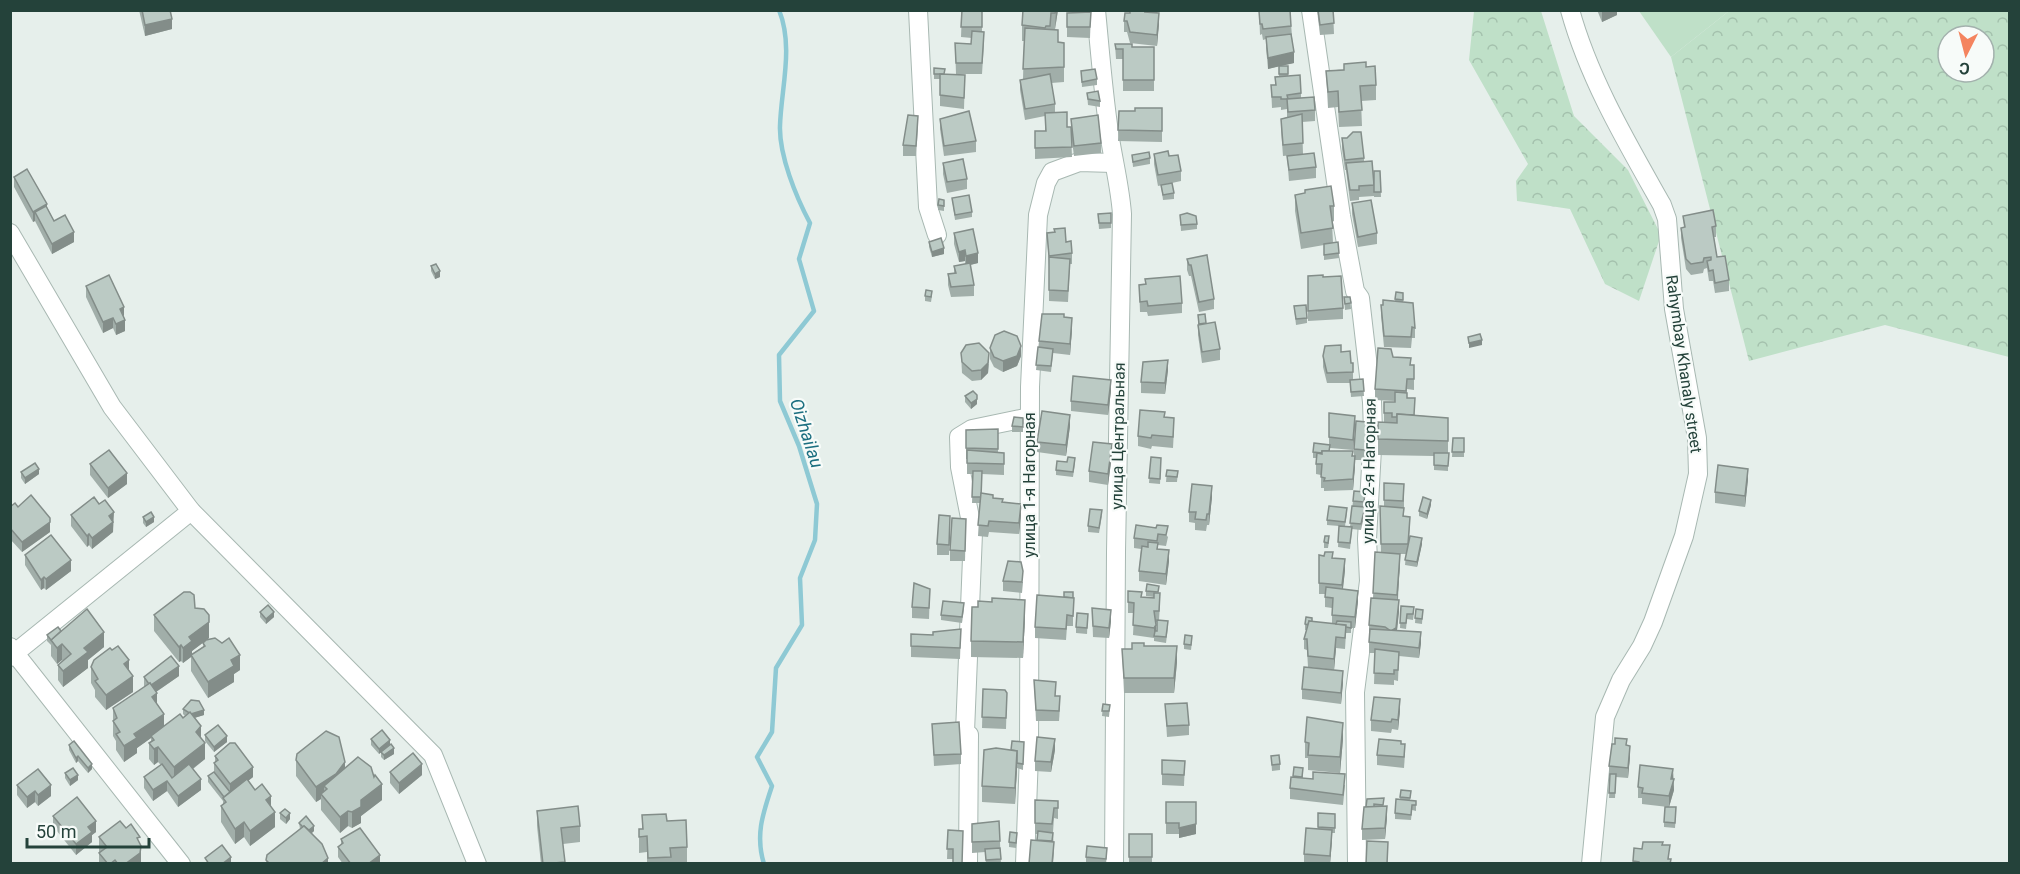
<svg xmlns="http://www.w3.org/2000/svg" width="2020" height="874" font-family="Roboto,sans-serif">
	<defs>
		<pattern id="forest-crowns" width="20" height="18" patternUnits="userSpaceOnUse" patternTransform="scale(1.5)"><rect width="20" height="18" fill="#bfe0c8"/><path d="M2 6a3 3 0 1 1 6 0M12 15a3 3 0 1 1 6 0" fill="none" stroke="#a4c1ad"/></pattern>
	</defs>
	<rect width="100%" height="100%" fill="#e6efeb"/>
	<!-- grass -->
	<path fill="#bfe0c8" d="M1639,11H1729L1671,57Z"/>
	<!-- forest -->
	<g fill="url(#forest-crowns)" fill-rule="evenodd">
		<path d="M1474,11H1541L1574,116L1628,170L1661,235L1639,301L1605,284L1570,209L1517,201L1516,181L1528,164L1469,60Z"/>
		<path d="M1729,11H2009V357L1885,325L1749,361L1671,57ZM1948,36H1984V72H1948Z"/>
	</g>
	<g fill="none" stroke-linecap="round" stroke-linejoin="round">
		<!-- stream -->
		<path stroke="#8ec9d4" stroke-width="4.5" d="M764,864C755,835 763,813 772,786L757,757L772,732L776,668L802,625L800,578L815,540L817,504L799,446L780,401L779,355L814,311L799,259L810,223C796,197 779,155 780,126C781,89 794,47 779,10"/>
		<defs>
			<g id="minor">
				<path d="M918,10L928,207L937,235"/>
				<path d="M1096,10C1100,51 1103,91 1109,132C1113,160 1120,186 1122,214L1116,552L1114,864"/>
				<path d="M1311,10L1341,216L1355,291L1360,298L1372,402L1373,431L1367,539L1369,581L1355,692L1357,864"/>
				<path d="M1570,10C1589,79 1627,143 1662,205L1667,219L1674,309L1697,438L1698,474L1684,536L1653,622L1642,646L1621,680L1605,717L1591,864"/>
				<path d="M10,233L112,407L191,511L433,755L477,864"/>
				<path d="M10,647L181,864"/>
				<path d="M10,657L191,511"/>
				<path d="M968,864L969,735L965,732L973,533L960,467L959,437L972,429L1030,417"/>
				<path d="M1025,864L1029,754L1030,387L1038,215L1046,183L1052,172L1079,162L1113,163"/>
			</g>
		</defs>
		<!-- minor casing -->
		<use href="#minor" stroke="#a8b8b2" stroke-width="20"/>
		<!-- minor -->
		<use href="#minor" stroke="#fff" stroke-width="18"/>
	</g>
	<!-- wall -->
	<g fill="#a1aea9" fill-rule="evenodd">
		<path d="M139,10H170L172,29L145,36Z"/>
		<path d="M962,10H982V32L984,43L982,74H956L955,43L971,44L972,38L961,37Z"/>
		<path d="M1023,10H1058L1055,29H1051V30L1058,42L1064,43V82L1051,83L1055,104V113L1067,127H1071V119L1101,143V153L1074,156L1071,133L1072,157L1035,159V131H1045V116L1025,120L1020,90V80L1023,79L1024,41H1022V25Z"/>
		<path d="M1259,10H1290L1294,63L1280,66H1288V76L1301,93V98L1315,110V121L1302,122L1303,154L1283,156L1281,129V119L1287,117V109L1281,110V107L1272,108L1271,85H1275V77H1279V66L1268,69L1266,48V39L1263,40L1262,34L1260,35Z"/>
		<path d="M1317,10H1333L1334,34L1320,35Z"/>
		<path d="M1597,10H1617V15L1602,22Z"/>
		<path d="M1091,12L1090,38L1067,37V13Z"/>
		<path d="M1146,12L1159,23L1157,46L1130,43L1127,32H1124V21L1130,13Z"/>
		<path d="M1115,44L1132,47H1154V91H1123V59H1116Z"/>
		<path d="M1366,67L1376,85V100L1361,101L1362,126L1339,127L1338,107L1328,108L1326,71Z"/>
		<path d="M934,68L944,74L965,75L964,109L940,106V79H934Z"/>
		<path d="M1081,71L1097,79V85L1082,87Z"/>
		<path d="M1087,93L1100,101V107L1088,105Z"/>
		<path d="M1162,108V142L1118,141L1119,111H1135Z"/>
		<path d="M940,119L976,141V152L944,156L940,129Z"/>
		<path d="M918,127L916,156H903V145Z"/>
		<path d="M1342,138L1364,158V162L1374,185V196L1359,197V200L1350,201L1346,170H1345L1342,149Z"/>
		<path d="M1154,154L1169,156L1181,171V181L1158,186L1154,164Z"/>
		<path d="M1132,155L1150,158V164L1133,167Z"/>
		<path d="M1287,156L1316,167V178L1289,181Z"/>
		<path d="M943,163L967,179V189L947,193L943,174Z"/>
		<path d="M1374,171H1380L1381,197H1374Z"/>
		<path d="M14,177L47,207L54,221L74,242L52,254L35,221L33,222L14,187Z"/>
		<path d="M1161,185L1174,193V199L1163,200Z"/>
		<path d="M1305,190L1334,206V221L1332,222L1333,243L1339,253V258L1324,260V245L1301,249L1295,211V195L1305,194Z"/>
		<path d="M952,198L972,212V217L955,220Z"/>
		<path d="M944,200V211L938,210V205Z"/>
		<path d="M1352,203L1377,233V244L1358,247L1352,214Z"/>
		<path d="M1111,213V228L1099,229L1098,214Z"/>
		<path d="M1180,215L1197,224V229L1181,231Z"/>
		<path d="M1683,216L1716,226V237H1714L1717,257L1729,280V291L1715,293L1713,281H1709L1707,268L1704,269L1703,273L1691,275L1686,269L1681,238V228L1684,227Z"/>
		<path d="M954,233L978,263L970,265L974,285V296L951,297L948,285V274L954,273V266L965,264V261L959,262L954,244Z"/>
		<path d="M1047,233L1066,242L1072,253V264H1070L1068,302L1049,301V266Z"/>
		<path d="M929,242L944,254L932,257L929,247Z"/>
		<path d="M1187,259L1214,299V309L1199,312L1191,276H1189L1187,270Z"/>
		<path d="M431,266L440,277L435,279L431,271Z"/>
		<path d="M1308,276L1323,277L1343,308V319L1308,321Z"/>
		<path d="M1145,279L1182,303V313L1148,316L1147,312H1140L1139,285L1145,284Z"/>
		<path d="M86,286L124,317L125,331L116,335L113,328L103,333L86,297Z"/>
		<path d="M1396,292L1403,293V302L1415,328V338H1412L1411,348L1384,347L1381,315V305L1395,302Z"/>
		<path d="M925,296H932L931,302L925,301Z"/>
		<path d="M1344,297H1350L1351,309L1345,310Z"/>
		<path d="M1294,306L1307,318V323L1296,325Z"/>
		<path d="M1198,315L1206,323L1220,349V360L1202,363L1198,335Z"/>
		<path d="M1064,317L1072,329L1070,355L1053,353L1051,372L1036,370L1039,341Z"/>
		<path d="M990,348L1021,356L1017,366L1003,372L994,367L990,359Z"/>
		<path d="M1341,352L1351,363H1353V380L1363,379L1364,396L1351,397L1350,383H1327L1323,367V356Z"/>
		<path d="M961,353L989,364L988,373L981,380L972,381L962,373Z"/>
		<path d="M1393,357L1411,365H1414V390L1407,389V398L1415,415L1448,418V471L1434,470V456L1378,455V439L1384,422V402H1395V401L1375,400V389Z"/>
		<path d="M1168,370L1165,394L1141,393V382Z"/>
		<path d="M1111,391L1108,415L1071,411V401Z"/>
		<path d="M965,396L977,404L971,409L965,402Z"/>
		<path d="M1329,413L1355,416L1353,450L1330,448V451L1354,456V449L1367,432L1365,460H1355L1353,490L1324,491V488H1321V475L1316,474V458H1313V452L1329,445Z"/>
		<path d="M1165,417L1174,429L1173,448L1152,446L1151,449L1138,446V436Z"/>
		<path d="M1023,418V432H1012V426Z"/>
		<path d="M1070,426L1066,456L1037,452V442Z"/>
		<path d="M998,429V453H1004V475L982,474L981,493L1003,502L1021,514L1019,534L989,532L988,537L978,536L980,503H972L973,474H967V459H966V430Z"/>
		<path d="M1453,438H1464V457H1452Z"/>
		<path d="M1112,455L1108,485L1089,482V471Z"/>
		<path d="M1151,457L1161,464L1160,484L1149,483Z"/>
		<path d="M1067,462L1075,463L1073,477L1056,475V470Z"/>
		<path d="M90,464L127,484L108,498L90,475Z"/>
		<path d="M1167,470L1178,471L1177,482H1166Z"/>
		<path d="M21,472L39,474L25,484L21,478Z"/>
		<path d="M1748,479L1745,507L1715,503V492Z"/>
		<path d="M1384,483L1404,484V516L1410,527L1408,546L1422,544L1417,567L1405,565L1406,554H1400L1398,600L1399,611L1397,631L1421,643L1419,658L1399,656L1398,681L1394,680V685L1374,684L1375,653H1369V625L1373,598L1375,552L1381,553L1380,506L1384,507Z"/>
		<path d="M1212,497L1209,525H1207L1206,531L1195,530V523L1189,522V512Z"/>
		<path d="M1365,498V513L1361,530L1352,529L1350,549L1338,547L1339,526L1327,525V520L1347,513L1345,526L1350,527L1353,501Z"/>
		<path d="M1431,505L1427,519L1419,516V511Z"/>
		<path d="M10,507H18L50,532L22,552L10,539Z"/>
		<path d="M71,515L114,523H113V532L92,549L89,545L87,547L71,526Z"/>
		<path d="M1102,515L1099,533L1088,532V526Z"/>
		<path d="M143,517L154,522L146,527L143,523Z"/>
		<path d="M966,519L965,561H950V550Z"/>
		<path d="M1157,525L1168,537L1166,546L1158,545V549L1169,561L1166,585L1139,581V571L1141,549L1134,548V538L1156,528Z"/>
		<path d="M950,527L949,555H937V544Z"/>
		<path d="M1329,541L1328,548H1324V542Z"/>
		<path d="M25,555L71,571L46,590L44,588L41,590L25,565Z"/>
		<path d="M1319,555L1333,558L1345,570L1343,589L1358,601L1355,628H1351V633H1346L1345,649L1336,648L1334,670L1308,667L1307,650L1304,649V639L1307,630H1305V624L1312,622L1332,624V608L1325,607V594H1319Z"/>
		<path d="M1003,581L1023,582L1022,593L1003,591Z"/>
		<path d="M930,589L929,619L912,618V607Z"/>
		<path d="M1146,591L1159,593L1160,604L1159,620L1168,627L1166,643L1154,641V638L1133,635L1134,613H1128V602L1142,597H1154L1146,596ZM1155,622H1157V631H1156Z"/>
		<path d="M1073,598V626H1067L1066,640L1035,638V627Z"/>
		<path d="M992,602L1025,616L1023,658L971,657V641L978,607Z"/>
		<path d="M1401,606L1414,612L1413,620L1407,619L1406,629L1400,628Z"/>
		<path d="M195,608L209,631V638L207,640L240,670L234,674V682L208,698L191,671V657L183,663L181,661L179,662L154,631V615ZM204,642L203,647L192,654V651Z"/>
		<path d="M1092,608L1111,621L1109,638L1093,637Z"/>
		<path d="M964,609L962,623L941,620V615Z"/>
		<path d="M1416,609L1423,610L1422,624L1415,623Z"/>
		<path d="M260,612L274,617L266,624L260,617Z"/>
		<path d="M1088,614L1087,634L1076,633V627Z"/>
		<path d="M961,629L960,659L911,657V634L933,635Z"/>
		<path d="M61,631L104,647L88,660V668L63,687L58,680V665L63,660H62L57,664L51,656V645L47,641V635Z"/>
		<path d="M1192,641L1191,650L1184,649V644Z"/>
		<path d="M1144,646L1177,662L1174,693H1124L1122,649H1132Z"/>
		<path d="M91,667L129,671L133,692L106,710L95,697V690L91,683Z"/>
		<path d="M179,676L156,692L157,704L164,726L185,716L183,714V709L204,715L194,718L201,737L205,759L193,769L201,790L178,807L167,791L153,801L144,788V777L161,765L158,762L154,765L149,759V743L151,742V738L137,748V753L124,762L116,750V741L113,736V708L144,687V677Z"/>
		<path d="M1034,680L1056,696L1060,707L1059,721H1036Z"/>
		<path d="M1343,682L1341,704L1302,699V689Z"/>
		<path d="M983,689L1007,693L1006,729L982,728Z"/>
		<path d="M1103,704L1110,705L1109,717L1102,716Z"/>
		<path d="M1165,704L1189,725V735L1167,737Z"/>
		<path d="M1400,710L1398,730L1392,729L1391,733L1371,731V720Z"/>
		<path d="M932,724L961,754V764L934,766Z"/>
		<path d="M205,735L227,742L214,752L205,741Z"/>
		<path d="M371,739L390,745L394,754L384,760L381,757V752L379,754L371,745Z"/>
		<path d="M1343,739L1340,773L1308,770V758H1305V742Z"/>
		<path d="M1024,742L1023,770L1017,768L1015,804L982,802V786L1011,750Z"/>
		<path d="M1401,744L1405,754L1404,768L1377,765V755Z"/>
		<path d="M69,745L92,769L88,773L78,761L76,763L69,750Z"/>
		<path d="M1627,745L1630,756L1628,778L1616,777L1615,798H1609L1610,777L1609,776V766Z"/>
		<path d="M1055,750L1051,772L1035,771V761Z"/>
		<path d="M215,756L253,777L248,781L255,790L271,807L275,827L250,846L244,837L235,844L221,822V806L223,804V801L208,782V776L214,772V763L215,762Z"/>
		<path d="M1271,756L1280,764V770L1272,771Z"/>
		<path d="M296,760L345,768L374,777L382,800L361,816V823L352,828L348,826L340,833L321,810V799L316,802L296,776Z"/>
		<path d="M1162,760L1185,761L1184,786L1162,785Z"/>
		<path d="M1294,767L1303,768V778L1313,779L1345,785L1343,805L1290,799V788L1293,778Z"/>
		<path d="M390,772L422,775L399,794L390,783Z"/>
		<path d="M65,773L78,780L70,786L65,778Z"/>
		<path d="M1673,779L1674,790L1669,807L1676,813L1675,828L1664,827V822L1668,807L1642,804V798H1638V787Z"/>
		<path d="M17,785L51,796L38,806L35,802L27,808L17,795Z"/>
		<path d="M1401,790L1411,791L1410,800L1416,801V811L1412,810L1411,820L1395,819V813L1400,799Z"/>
		<path d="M1384,798L1383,806L1387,817L1385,839L1362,840V829L1366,807Z"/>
		<path d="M1035,800L1058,801V819L1054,818L1053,832L1054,853L1053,864H1029L1037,841L1038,834H1035Z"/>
		<path d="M1166,802L1196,834L1179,838V834H1166Z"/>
		<path d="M537,811L580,826V842L563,844L565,864H541L537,826Z"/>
		<path d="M280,813L290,819L286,824L280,819Z"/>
		<path d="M1318,813L1335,814V833H1332L1330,864H1304V854L1318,829Z"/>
		<path d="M642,815L667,821L687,847V863L647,864V852L639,853V829H642Z"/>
		<path d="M53,816L96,832L92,835V842L76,855L53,826Z"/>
		<path d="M999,821L1001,864H986L985,852L972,853V824Z"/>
		<path d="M299,823L314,831L312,833L328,864H266L267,855L300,829Z"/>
		<path d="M126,828L140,843L141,864H99V837Z"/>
		<path d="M948,830L963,831L953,859H947Z"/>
		<rect x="1129" y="834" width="23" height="30"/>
		<path d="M1017,838L1016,848L1009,847V842Z"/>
		<path d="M341,839L380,864H343L338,857V847L341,845Z"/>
		<path d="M1107,854L1106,864L1086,862V857Z"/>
	</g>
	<!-- shaded-wall -->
	<g fill="#838d89">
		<path d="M1056,10H1058L1055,29Z"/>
		<path d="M1605,10H1617V15L1602,22V11Z"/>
		<path d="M1159,13V23L1157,46V35Z"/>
		<path d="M172,19V29L145,36V25Z"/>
		<path d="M1294,52V63L1268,69V58Z"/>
		<path d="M47,204V215L35,212V221L33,222V212Z"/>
		<path d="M74,232V242L52,254V244Z"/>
		<path d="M944,248V254L932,257V252Z"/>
		<path d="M965,250V261L959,262V252Z"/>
		<path d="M978,253V263L966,266V256Z"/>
		<path d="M440,271V277L435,279V274Z"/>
		<path d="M124,307V317L120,309Z"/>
		<path d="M113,318V328L103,333V322Z"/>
		<path d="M1072,318V329L1070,355V344Z"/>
		<path d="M125,320V331L116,335V324Z"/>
		<path d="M1482,340V345L1469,348V343Z"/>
		<path d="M1021,346V356L1017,366L1003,372V361Z"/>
		<path d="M989,353L988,373L981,380V370Z"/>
		<path d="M1168,360V370L1165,394V383Z"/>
		<path d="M1111,380V391L1108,415V405Z"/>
		<path d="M977,399V404L971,409V403Z"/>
		<path d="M1070,415V426L1066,456V445Z"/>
		<path d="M1355,416V426L1353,450V440Z"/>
		<path d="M1367,422V432L1365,460V450Z"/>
		<path d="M1112,444V455L1108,485V474Z"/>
		<path d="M1355,456V467L1353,490V479Z"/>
		<path d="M39,469V474L25,484V478Z"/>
		<path d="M1748,469V479L1745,507V496Z"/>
		<path d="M127,473V484L108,498V488Z"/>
		<path d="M1212,486V497L1209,525V514Z"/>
		<path d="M1431,500V505L1427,519V514Z"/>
		<path d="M1021,504V514L1019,534V523Z"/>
		<path d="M114,512L113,532L92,549V538L109,516Z"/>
		<path d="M154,517V522L146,527V522Z"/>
		<path d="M50,522V532L22,552V542Z"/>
		<path d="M89,534V545L87,547V536Z"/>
		<path d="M1422,538V544L1417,567V562Z"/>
		<path d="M1169,550V561L1166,585V574Z"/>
		<path d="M1400,554V565L1397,606V595Z"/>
		<path d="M1345,559V570L1342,596V585Z"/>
		<path d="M71,560V571L46,590V579Z"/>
		<path d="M44,577V588L41,590V580Z"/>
		<path d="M1358,591V601L1355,628V617Z"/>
		<path d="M1025,600V616L1023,658V642Z"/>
		<path d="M1399,600V611L1396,639L1391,631Z"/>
		<path d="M1111,610V621L1109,638V628Z"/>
		<path d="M274,612V617L266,624V619Z"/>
		<path d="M209,615V638L192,651V656L191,655V657L183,663V648L189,637Z"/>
		<path d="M1156,625V636H1154V639V628Z"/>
		<path d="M104,632V647L88,660V668L63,687V671L84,648Z"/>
		<path d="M1421,632V643L1419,658V648Z"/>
		<path d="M1336,637V648L1334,670V659Z"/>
		<path d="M62,644V660L57,664V648Z"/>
		<path d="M181,645V661L179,662V647Z"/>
		<path d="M1177,646V662L1174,693V678Z"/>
		<path d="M240,655V670L234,674V682L208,698V682L231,660Z"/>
		<path d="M129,660V676L124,664Z"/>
		<path d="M179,666V676L150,696V685Z"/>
		<path d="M1343,671V682L1341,704V693Z"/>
		<path d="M133,676V692L106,710V695Z"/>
		<path d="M157,693V709L152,697Z"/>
		<path d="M1400,699V710L1398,730V720Z"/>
		<path d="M204,710V715L191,719V714Z"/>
		<path d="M164,714V729L151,736V738L137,748V753L124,762V746L134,734Z"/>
		<path d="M1343,723V739L1340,773V757Z"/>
		<path d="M201,726V742L196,732Z"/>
		<path d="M227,736V742L214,752V747Z"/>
		<path d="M1055,739V750L1051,772V762Z"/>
		<path d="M390,740V745L379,754V749Z"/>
		<path d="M205,743V759L174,783V767Z"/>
		<path d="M1630,746V756L1628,778V768Z"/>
		<path d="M158,747V762L154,765V749Z"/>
		<path d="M394,748V754L384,760V755Z"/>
		<path d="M1017,751V767L1015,804V788Z"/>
		<path d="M78,756V761L76,763V758Z"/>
		<path d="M345,762V778L327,789L324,786V797L321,794V799L316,802V787Z"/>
		<path d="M92,764V769L88,773V768Z"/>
		<path d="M422,764V775L399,794V783Z"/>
		<path d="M253,767V777L230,795V784Z"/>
		<path d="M1673,769L1674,790L1669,807V796Z"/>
		<path d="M78,775V780L70,786V780Z"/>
		<path d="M201,779V790L178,807V796Z"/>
		<path d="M167,781V791L153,801V790Z"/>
		<path d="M382,784V800L361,816V823L352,828V812L361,800Z"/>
		<path d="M51,785V796L38,806V795Z"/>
		<path d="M35,791V802L27,808V797Z"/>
		<path d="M271,796V812L266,800Z"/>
		<path d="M1387,806V817L1385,839V828Z"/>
		<path d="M348,811V826L340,833V817Z"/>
		<path d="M275,812V827L250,846V831Z"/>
		<path d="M290,813V819L286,824V818Z"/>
		<path d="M96,821V832L92,835V842L76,855V844L88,827Z"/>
		<path d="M244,822V837L235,844V829Z"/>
		<path d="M1196,824V834L1179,838V828Z"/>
		<path d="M314,826V831L307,837V832Z"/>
		<path d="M1332,830V841L1330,864V856Z"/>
		<path d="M141,846V864H125Z"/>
		<path d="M380,855V864H368Z"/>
		<path d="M231,857V864H222Z"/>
		<path d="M328,858V864H321Z"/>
	</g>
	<!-- building -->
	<g fill="#bbcac4" stroke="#838d89" stroke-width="1.5">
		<path d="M142,10H170L172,19L145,25Z"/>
		<path d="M962,10H982V27H961Z"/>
		<path d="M1023,10H1056L1055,13H1051L1050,26H1046L1045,28L1022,25Z"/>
		<path d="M1130,10H1146L1145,12L1159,13L1157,35L1130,32L1127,21H1124L1125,13H1130Z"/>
		<path d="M1266,10H1290L1291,26L1263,29L1262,24H1260L1259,11Z"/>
		<path d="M1318,10H1333L1334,23L1320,25Z"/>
		<path d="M1091,12L1090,27H1067V13Z"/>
		<path d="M1025,28L1058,30V42L1064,43V67L1023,69Z"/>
		<path d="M972,31L984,32L982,63H956L955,43L971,44Z"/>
		<path d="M1291,34L1294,52L1268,58L1266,37Z"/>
		<path d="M1115,44H1132V47H1154V80H1123V49H1116Z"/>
		<path d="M1366,62V67L1375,66L1376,85L1360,86L1362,110L1339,112L1338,91L1328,92L1326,71L1344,70V64Z"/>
		<rect x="1279" y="66" width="9" height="8"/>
		<path d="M934,68L945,69L944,74H934Z"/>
		<path d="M1095,69L1097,79L1082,82L1081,71Z"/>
		<path d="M940,74L965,75L964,98L940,95Z"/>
		<path d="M1050,74L1055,104L1025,109L1020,80Z"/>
		<path d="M1300,75L1301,93L1287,95L1288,99H1281V97H1272L1271,85H1276L1275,77Z"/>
		<path d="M1098,91L1100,101L1088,99L1087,93Z"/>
		<path d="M1314,97L1315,110L1288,112L1287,99Z"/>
		<path d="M1135,108H1162V131L1118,130L1119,111H1135Z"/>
		<path d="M969,111L976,141L944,146L940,119Z"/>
		<path d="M1067,112V127H1071L1072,147L1035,148V131H1046L1045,113Z"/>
		<path d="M1302,114L1303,143L1283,145L1281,119Z"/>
		<path d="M908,115L918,116L916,146L903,145Z"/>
		<path d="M1098,115L1101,143L1074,146L1071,119Z"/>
		<path d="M1353,132H1361L1364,158L1345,160L1342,138H1347Z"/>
		<path d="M1168,151L1169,156L1178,155L1181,171L1158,175L1154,154Z"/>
		<path d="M1149,152L1150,158L1133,162L1132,155Z"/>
		<path d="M1314,153L1316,167L1289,170L1287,156Z"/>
		<path d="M963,159L967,179L947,182L943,163Z"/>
		<path d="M1372,161L1374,185L1359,186V190H1350L1346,163Z"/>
		<path d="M27,169L47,204L33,212L14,177Z"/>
		<path d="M1374,171H1380L1381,192H1374Z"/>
		<path d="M1172,183L1174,193L1163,195L1161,185Z"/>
		<path d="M1331,186L1334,206H1330L1333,228L1301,233L1295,195L1305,193V190Z"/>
		<path d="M969,195L972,212L955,215L952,198Z"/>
		<path d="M939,199L944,200V206L938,205Z"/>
		<path d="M1371,200L1377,233L1358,237L1352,203Z"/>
		<path d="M46,206L54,221L65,215L74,232L52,244L35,212Z"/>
		<path d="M1713,210L1716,226L1712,227L1717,257L1725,256L1729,280L1715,283L1713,270L1709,271L1707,261L1711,260V257L1704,258L1703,262L1691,264L1686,259L1681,228L1685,227L1683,216Z"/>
		<path d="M1111,213V223H1099L1098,214Z"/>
		<path d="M1187,213L1196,216L1197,224L1181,225L1180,215Z"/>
		<path d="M1065,228L1066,242L1071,241L1072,253L1049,256L1047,233L1055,232L1054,229Z"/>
		<path d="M973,229L978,253L966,256L965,250L959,252L954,233Z"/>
		<path d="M941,238L944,248L932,252L929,242Z"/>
		<path d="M1338,242L1339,253L1324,255V244Z"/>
		<path d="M1207,255L1214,299L1199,302L1191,265H1189L1187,259Z"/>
		<path d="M1049,257L1070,259L1068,291L1049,290Z"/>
		<path d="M970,263L974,285L951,287L948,274L956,273L954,266Z"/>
		<path d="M436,264L440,271L435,274L431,266Z"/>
		<path d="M109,275L124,307L120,309L125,320L116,324L113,318L103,322L86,286Z"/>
		<path d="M1323,275V277L1341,276L1343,308L1308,311V276Z"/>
		<path d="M1180,276L1182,303L1148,306L1147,301L1140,302L1139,285L1146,284L1145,279Z"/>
		<path d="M926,290L932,291L931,297L925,296Z"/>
		<path d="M1396,292L1403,293V300L1395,299Z"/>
		<path d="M1344,297H1350L1351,303L1345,304Z"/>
		<path d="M1383,300L1413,303L1415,328L1412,327L1411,337L1384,336L1381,305H1383Z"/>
		<path d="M1306,305L1307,318L1296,319L1294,306Z"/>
		<path d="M1042,314H1064V317L1072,318L1070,344L1039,341Z"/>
		<path d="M1205,314L1206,323L1199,324L1198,315Z"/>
		<path d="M1215,322L1220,349L1202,352L1198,325Z"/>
		<path d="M1004,331L1017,336L1021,346L1017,356L1003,361L994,357L990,348L995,335Z"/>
		<path d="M1480,334L1482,340L1469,343L1468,337Z"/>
		<path d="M979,343L989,353L988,363L981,370L972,371L962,362L961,353L966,345Z"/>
		<path d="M1341,345V352L1350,351L1351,363H1353V372L1327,373L1323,356L1325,346Z"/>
		<path d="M1038,347L1053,349L1051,366L1036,365Z"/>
		<path d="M1378,348L1391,349L1393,357L1411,358L1410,365H1414V379H1407L1406,391L1375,389Z"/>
		<path d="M1168,360L1165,383L1141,382L1143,362Z"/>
		<path d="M1073,376L1111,380L1108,405L1071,401Z"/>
		<path d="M1363,379L1364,391L1351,392L1350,380Z"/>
		<path d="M973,391L977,395V399L971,403L965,396Z"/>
		<path d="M1395,392L1407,393V398H1415L1414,415L1397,414V417H1392V413H1384V402H1395Z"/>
		<path d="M1140,410L1165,412L1164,417L1174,418L1173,437L1152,435L1151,438L1138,436Z"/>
		<path d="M1042,411L1070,415L1066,445L1037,442Z"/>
		<path d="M1329,413L1355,416L1353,440L1329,437Z"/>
		<path d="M1397,414L1448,418V441L1378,439V422L1397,423Z"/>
		<path d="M1014,417L1023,418V427L1012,426Z"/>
		<path d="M1356,421L1367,422L1365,450L1354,449Z"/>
		<path d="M998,429V449L966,448V430Z"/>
		<path d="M1453,438H1464V452H1452Z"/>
		<path d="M1093,442L1112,444L1108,474L1089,471Z"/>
		<path d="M1314,443L1330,445L1329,451H1322V453L1313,452Z"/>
		<path d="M109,450L127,473L108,488L90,464Z"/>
		<path d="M967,450L1004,453V464L967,463Z"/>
		<path d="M1322,451H1353L1352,456H1355L1353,479L1324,481L1325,478L1321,477L1322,464H1316L1317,453L1322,454Z"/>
		<path d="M1434,453H1449L1448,466L1434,465Z"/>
		<path d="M1068,457L1075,458L1073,472L1056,470L1057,461L1067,462Z"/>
		<path d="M1151,457L1161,458L1160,479L1149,478Z"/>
		<path d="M35,463L39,469L25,478L21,472Z"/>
		<path d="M1718,465L1748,469L1745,496L1715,492Z"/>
		<path d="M1167,470L1178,471L1177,477L1166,476Z"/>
		<path d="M973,471H982L981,497H972Z"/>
		<path d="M1384,483L1404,484L1403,501L1384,500Z"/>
		<path d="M1192,484L1212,486L1209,514H1207L1206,520L1195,519L1196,512H1189Z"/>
		<path d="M1354,491L1365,492L1364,502L1353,501Z"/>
		<path d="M981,493L993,495V498L1003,499L1002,502L1021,504L1019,523L989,521L988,526L978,525Z"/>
		<path d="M31,495L50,518V522L22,542L10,528V507L15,503L18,507Z"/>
		<path d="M94,497L99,504L105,500L114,512L109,516L113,522L92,538L89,534L87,536L71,515Z"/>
		<path d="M1423,497L1431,500L1427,514L1419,511Z"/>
		<path d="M1329,506L1347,508L1345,522L1327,520Z"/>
		<path d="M1352,506L1365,507L1361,524L1350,523Z"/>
		<path d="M1380,506L1404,508L1403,516L1410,517L1408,544H1381Z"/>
		<path d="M1090,509L1102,510L1099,528L1088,526Z"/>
		<path d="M151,512L154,517L146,522L143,517Z"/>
		<path d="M939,515L950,516L949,545L937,544Z"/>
		<path d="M952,518L966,519L965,551L950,550Z"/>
		<path d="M1136,525L1156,528L1157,525L1168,526L1166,535L1158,534L1157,541L1134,538Z"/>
		<path d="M1339,526L1352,527L1350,543L1338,542Z"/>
		<path d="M51,535L71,560L46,579L44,577L41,580L25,555Z"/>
		<path d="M1325,536H1329L1328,543L1324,542Z"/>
		<path d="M1410,536L1422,538L1417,562L1405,560Z"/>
		<path d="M1148,542L1158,543L1157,549L1169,550L1166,574L1139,571L1142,546L1148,547Z"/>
		<path d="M1325,552H1333L1332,558L1345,559L1342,585L1319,583V555L1324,556Z"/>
		<path d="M1375,552L1400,554L1397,595L1373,593Z"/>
		<path d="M1008,561L1021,562L1023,571L1022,582L1003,581Z"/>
		<path d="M914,583L930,589L929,608L912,607Z"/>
		<path d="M1147,584L1159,586L1158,592L1146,591Z"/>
		<path d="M1326,587L1358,591L1355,617L1332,615L1333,598L1325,597Z"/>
		<path d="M1128,591L1142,592L1141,597L1154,598V593H1160L1159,611H1154L1156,625L1154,628L1133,625L1134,603L1128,602Z"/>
		<path d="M184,592H190L194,595L195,608L204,609L209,615V622L189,637L192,641L183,648L181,645L179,647L154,615Z"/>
		<path d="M1064,592H1073V598L1064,597Z"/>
		<path d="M1037,595L1074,598L1073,616L1067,615L1066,629L1035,627Z"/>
		<path d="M992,598L1025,600L1023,642L971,641L972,607H978V601L992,602Z"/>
		<path d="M1371,598L1399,600L1396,628L1391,631L1385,627L1369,625Z"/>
		<path d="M943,601L964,603L962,617L941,615Z"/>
		<path d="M268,605L274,612L266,619L260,612Z"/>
		<path d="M1401,606L1414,607L1413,614H1407L1406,623H1400Z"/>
		<path d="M1092,608L1111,610L1109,628L1093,626Z"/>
		<path d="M87,609L104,632L84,648L88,652L63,671L58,665L71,654L62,644L57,648L51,640Z"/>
		<path d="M1416,609L1423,610L1422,619L1415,618Z"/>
		<path d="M1077,613L1088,614L1087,628L1076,627Z"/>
		<path d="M1306,617L1312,618V622L1309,621L1308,625L1305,624Z"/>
		<path d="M1157,620L1168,621L1166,637L1154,636L1155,631H1157Z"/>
		<path d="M1309,621L1346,625L1345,638L1336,637L1334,659L1308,656L1307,639H1304Z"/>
		<path d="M1337,621L1351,622V628L1346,627V625L1336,624Z"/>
		<path d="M58,627L61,631L51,640L47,635Z"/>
		<path d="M961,629L960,648L911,646V634L933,635V632Z"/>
		<path d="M1370,629L1421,632L1419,648L1369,642Z"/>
		<path d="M1185,635L1192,636L1191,645L1184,644Z"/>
		<path d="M215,638L222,643L229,638L240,655L231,660L234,666L208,682L191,655L205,646L203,643L206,640Z"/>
		<path d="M1132,643H1144V646H1177L1174,678H1124L1122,649H1132Z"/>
		<path d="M118,646L129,660L124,664L133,676L106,695L95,681L98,679L91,667L94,660L110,648L112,650Z"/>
		<path d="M1375,649L1399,652L1398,670H1394V674L1374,673Z"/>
		<path d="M171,656L179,666L151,685L150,683L149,684L144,677Z"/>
		<path d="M1304,667L1343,671L1341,693L1302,689Z"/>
		<path d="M1034,680L1056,682L1055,696H1060L1059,711L1036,710Z"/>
		<path d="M150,683L157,693L152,697L164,714L134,734L137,738L124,746L116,734L120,732L113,721L117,718L113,708Z"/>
		<path d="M983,689L1005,690L1007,693L1006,718L982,717Z"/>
		<path d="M1374,697L1400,699L1398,720L1392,719L1391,722L1371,720Z"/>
		<path d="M191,700L199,701L204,710L191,714L183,709Z"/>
		<path d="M1187,703L1189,725L1167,726L1165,704Z"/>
		<path d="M1103,704L1110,705L1109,711H1102Z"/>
		<path d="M190,712L201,726L196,732L205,743L174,767L158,747L154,749L149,743L154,740L151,736L180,714L183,718Z"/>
		<path d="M1307,717L1343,723L1340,757L1308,755L1309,743L1305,742Z"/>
		<path d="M959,722L961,754L934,755L932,724Z"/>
		<path d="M218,725L227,736L214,747L205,735Z"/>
		<path d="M382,730L390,740L379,749L371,739Z"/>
		<path d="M326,731L339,737L345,762L336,774L316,787L296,760L297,754Z"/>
		<path d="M1037,737L1055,739L1051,762L1035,761Z"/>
		<path d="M1615,738L1627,739L1626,745L1630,746L1628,768L1609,766L1612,744H1615Z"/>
		<path d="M1379,739L1401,741V744H1405L1404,757L1377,755Z"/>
		<path d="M74,741L92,764L88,768L78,756L76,758L69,745Z"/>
		<path d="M1012,741L1024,742L1023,764L1017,763V751L1011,750Z"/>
		<path d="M230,743H235L253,767L230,784L214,763L218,760L215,756Z"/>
		<path d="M391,744L394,748L384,755L381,752Z"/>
		<path d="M996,748L1017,751L1015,788L982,786L984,750Z"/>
		<path d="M413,753L422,764L399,783L390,772Z"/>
		<path d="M1279,755L1280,764L1272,765L1271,756Z"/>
		<path d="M358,757L371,767L374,777L375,775L382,784L361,800V807L352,812L348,811L340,817L321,794L327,789L324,786Z"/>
		<path d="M1162,760L1185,761L1184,775L1162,774Z"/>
		<path d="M162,764L172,778L189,764L201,779L178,796L167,781L153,790L144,777Z"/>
		<path d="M1640,765L1673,769L1671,779H1674L1669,796L1642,793L1643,788L1638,787Z"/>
		<path d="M1294,767L1303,768L1302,777L1293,776Z"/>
		<path d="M73,768L78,775L70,780L65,773Z"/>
		<path d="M38,769L51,785L38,795L35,791L27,797L17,785Z"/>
		<path d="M214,772L230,792L224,797L208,776Z"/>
		<path d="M1313,772L1345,774L1343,795L1290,788L1291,777L1313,779Z"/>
		<path d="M1610,774H1616L1615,793H1609Z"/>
		<path d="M247,779L255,790L262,784L271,796L266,800L275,812L250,831L244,822L235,829L221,806L226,802L223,798Z"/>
		<path d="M1401,790L1411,791L1410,798L1400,797Z"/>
		<path d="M77,797L96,821L88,827L92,832L76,844L53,816Z"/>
		<path d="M1384,798L1383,805L1374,804V807H1366L1367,799Z"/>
		<path d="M1396,799L1416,801V805H1412L1411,815L1395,813Z"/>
		<path d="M1035,800L1058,801V808H1054L1052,824L1035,823Z"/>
		<path d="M1166,802H1196V824L1179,828V823H1166Z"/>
		<path d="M578,806L580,826L561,828L565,862L543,864L537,811Z"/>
		<path d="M1387,806L1385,828L1362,829L1364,807Z"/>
		<path d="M1665,807H1676L1675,823L1664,822Z"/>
		<path d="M285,809L290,813L286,818L280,813Z"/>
		<path d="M1318,813L1335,814V828L1318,827Z"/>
		<path d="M666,814L667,821L686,820L687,847L670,848L671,857L648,858L647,836L639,837V829H643L642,815Z"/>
		<path d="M306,816L314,826L309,830L304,826L303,827L299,823Z"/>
		<path d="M120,821L126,828L131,824L140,837L137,838L141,846L140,853L125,864H118L115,860L110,864H108L99,853L107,847L99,837Z"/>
		<path d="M999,821L1000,841L972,842V824Z"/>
		<path d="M304,826L322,844L328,858L321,864H270L266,860L267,855Z"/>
		<path d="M360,828L380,855L368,864H351L338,847L343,843L341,839Z"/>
		<path d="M1306,828L1332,830L1330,856L1304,854Z"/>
		<path d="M948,830L963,831L962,864H953V849H947Z"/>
		<path d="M1038,831L1053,833L1052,841L1037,840Z"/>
		<path d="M1010,832L1017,833L1016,843L1009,842Z"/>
		<rect x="1129" y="834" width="23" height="23"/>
		<path d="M1031,840L1054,842L1052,864H1029Z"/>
		<path d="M1367,841L1388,842L1387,864H1366Z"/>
		<path d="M1643,842H1663L1662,845H1670L1668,859H1671L1670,864H1639V862L1633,861L1634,848L1642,849Z"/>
		<path d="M222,845L231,857L222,864H209L205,858Z"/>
		<path d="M1087,846L1107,848L1106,859L1086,857Z"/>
		<path d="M1000,848L1001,859L986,860L985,849Z"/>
	</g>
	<g text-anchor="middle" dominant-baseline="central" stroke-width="4.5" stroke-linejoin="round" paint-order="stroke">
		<!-- street labels -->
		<g font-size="16" fill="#24423a" stroke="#f7fbf9">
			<text transform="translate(1684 364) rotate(82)">Rahymbay Khanaly street</text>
			<text transform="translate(1118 436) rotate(-89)">улица Центральная</text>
			<text transform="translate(1369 471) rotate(-89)">улица 2-я Нагорная</text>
			<text transform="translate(1029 485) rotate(-90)">улица 1-я Нагорная</text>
		</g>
		<!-- water labels -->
		<g font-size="18" font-style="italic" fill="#1c6f80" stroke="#f7fbf9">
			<text transform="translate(807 433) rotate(72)">Oizhailau</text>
		</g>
	</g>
	<!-- border -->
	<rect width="2020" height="874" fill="none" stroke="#24423a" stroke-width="24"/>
	<!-- north arrow -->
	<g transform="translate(1966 54) rotate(186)"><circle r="28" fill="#f7fbf9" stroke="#a3b1ad" stroke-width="1.5"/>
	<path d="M0-4.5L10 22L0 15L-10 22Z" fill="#f4845f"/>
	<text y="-9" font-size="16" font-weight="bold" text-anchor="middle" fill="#24423a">С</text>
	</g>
	<!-- scale -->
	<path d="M27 838v9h122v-9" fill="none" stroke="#24423a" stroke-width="3"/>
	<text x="36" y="838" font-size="18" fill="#24423a" stroke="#f7fbf9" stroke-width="4.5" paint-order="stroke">50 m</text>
</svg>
